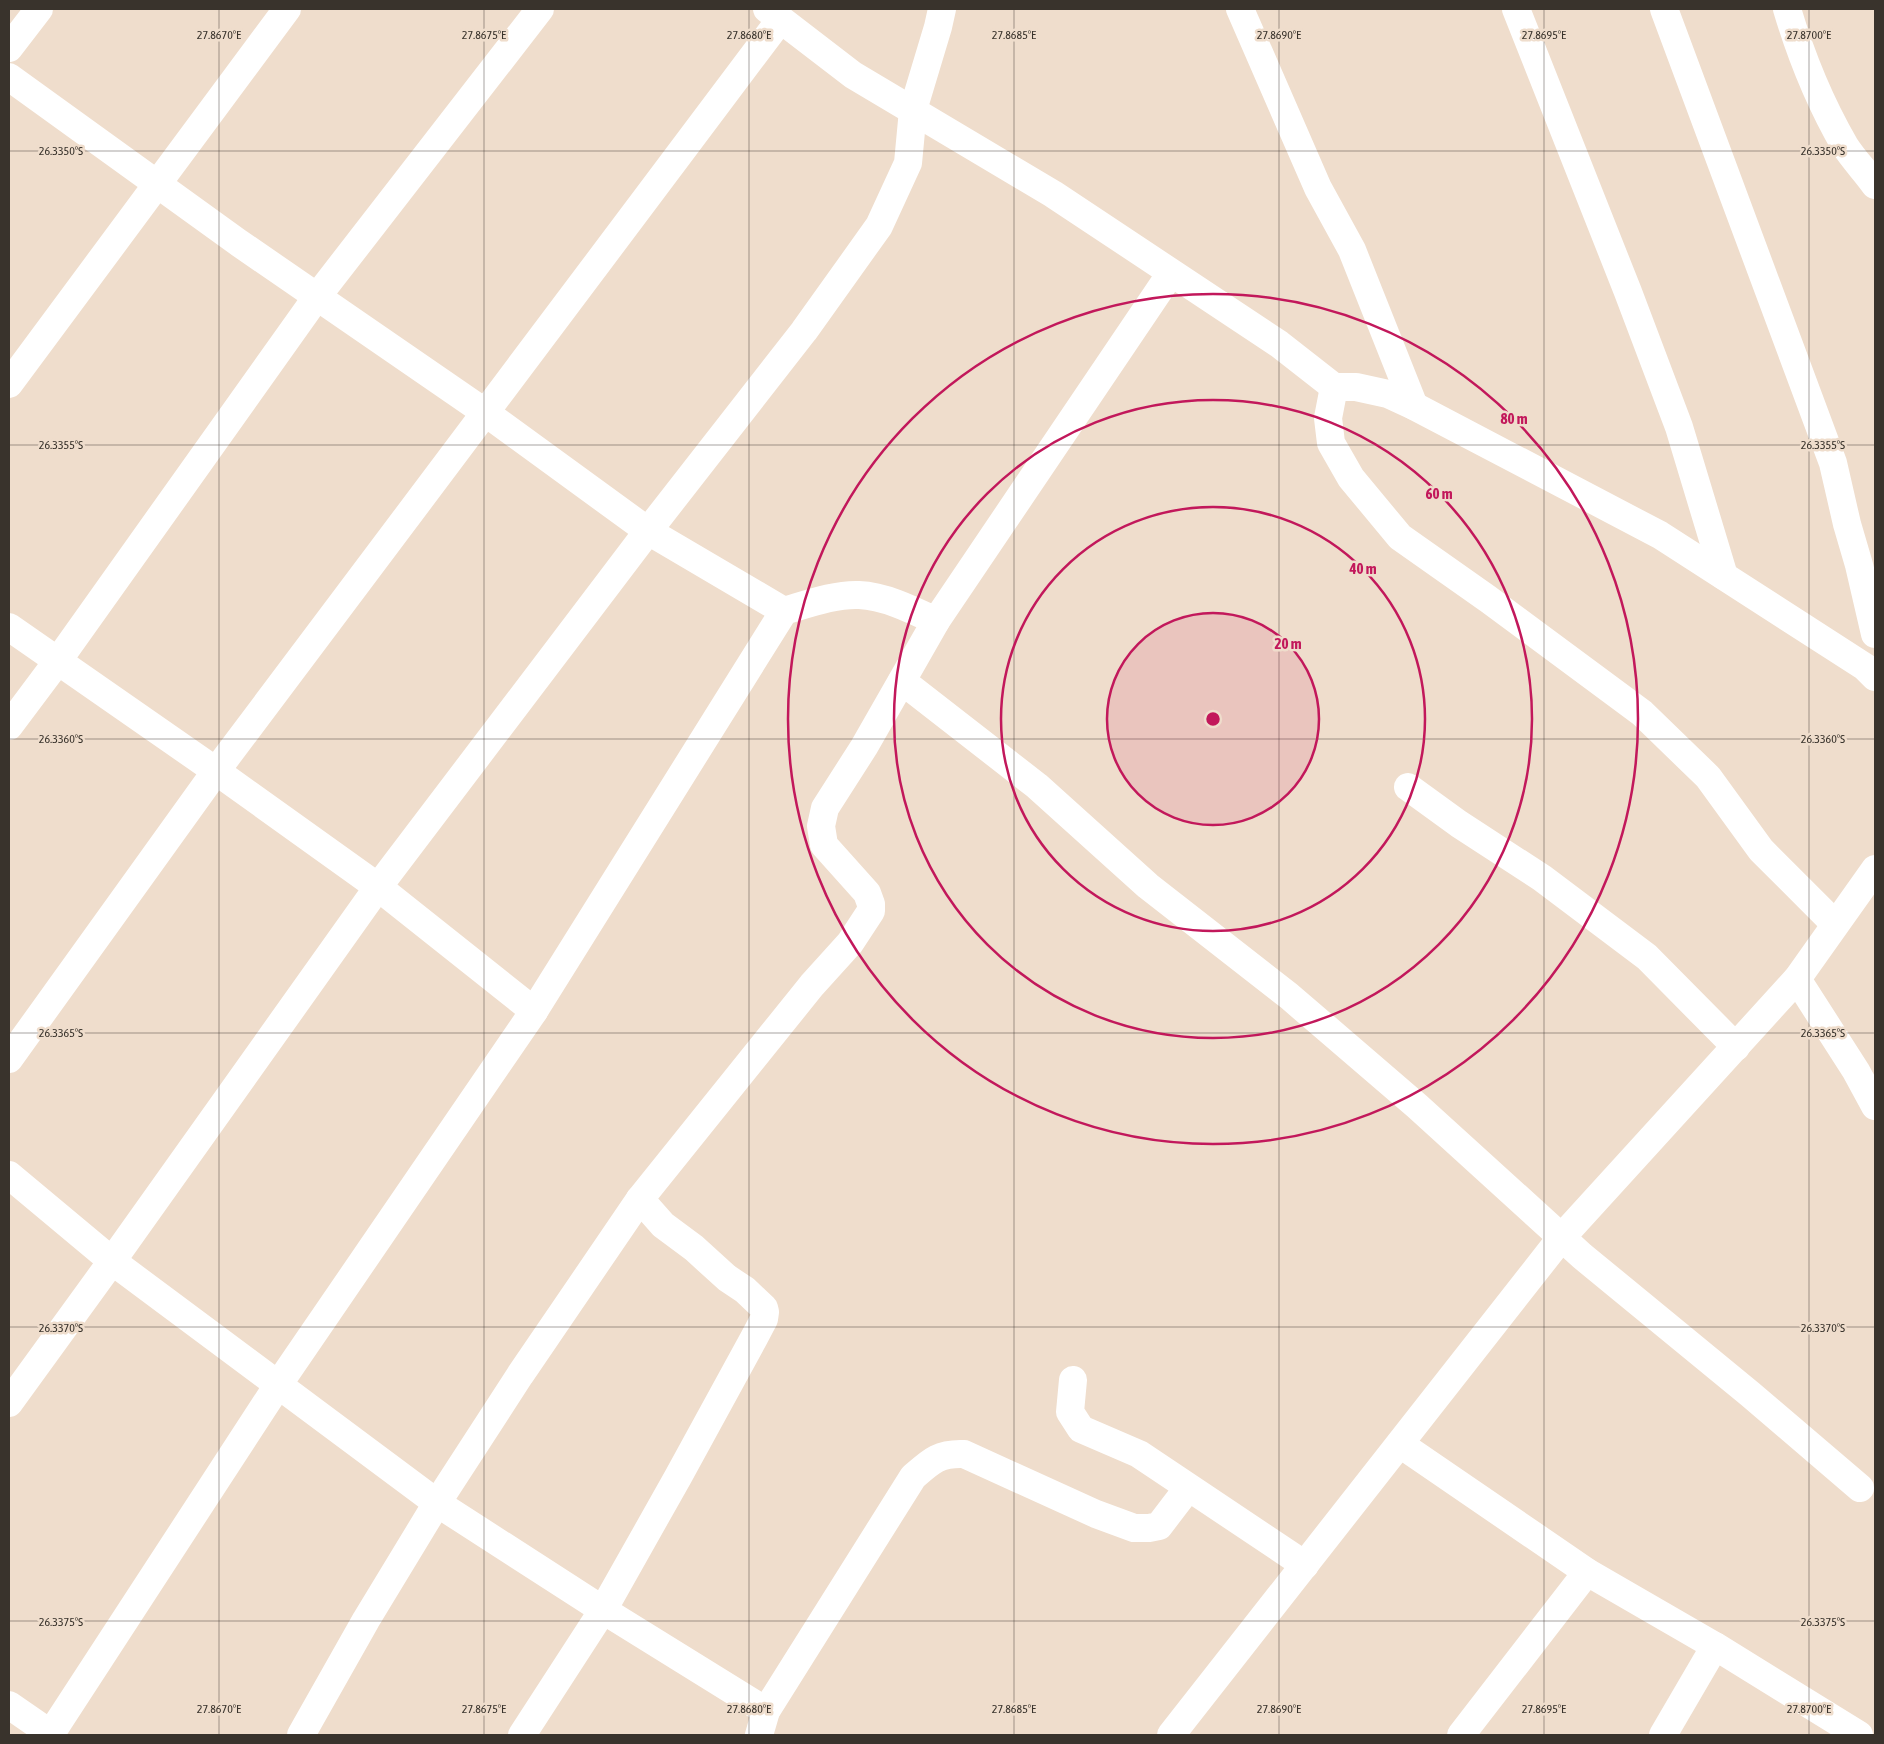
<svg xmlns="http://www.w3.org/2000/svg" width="1884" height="1744" font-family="'Asap Condensed',sans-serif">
	<rect width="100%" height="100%" fill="#efddcc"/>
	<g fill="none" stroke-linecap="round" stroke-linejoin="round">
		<!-- minor -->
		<g stroke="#fff" stroke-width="28">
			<path d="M767,9L853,75L1053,194L1279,344L1334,387H1356L1388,394L1414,406L1660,535L1865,667L1875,677"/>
			<path d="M1240,9L1318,188L1352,250L1414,406"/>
			<path d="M1516,9L1628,292L1679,427L1724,576"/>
			<path d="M1664,9L1833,463L1847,524L1859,565L1875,634"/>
			<path d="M1787,9C1801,56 1820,103 1845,146C1854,160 1866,172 1875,185"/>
			<path d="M9,48L39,9"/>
			<path d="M9,77L239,243L486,413L648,531L784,611"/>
			<path d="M9,384L287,9"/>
			<path d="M1334,387L1328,418L1331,443L1351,478L1400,537L1488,599L1642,713L1708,777L1761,850L1835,924"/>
			<path d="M9,627L216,771L378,887L534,1011"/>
			<path d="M902,681L1037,786L1148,886L1289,996L1417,1106L1582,1256L1750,1394L1860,1488"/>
			<path d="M9,726L57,662L316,298L540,9"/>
			<path d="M1408,787L1459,824L1542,878L1647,957L1736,1047"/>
			<path d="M1797,979L1856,1071L1875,1106"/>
			<path d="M9,1059L216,771L780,20"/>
			<path d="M9,1175L112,1261L437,1503L603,1610L766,1711"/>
			<path d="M1073,1380L1070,1412L1081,1429L1139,1454L1305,1565"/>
			<path d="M9,1403L112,1261L378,887L648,531L804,331L879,226L908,163L913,110L938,27L942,9"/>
			<path d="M1400,1444L1587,1572L1715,1646L1859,1735"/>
			<path d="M9,1705L51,1734"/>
			<path d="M50,1735L278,1385L534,1011L784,611C808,604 835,594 859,595C885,596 913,610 936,621"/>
			<path d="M301,1735L366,1620L437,1503L520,1375L640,1199L812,985L850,943L871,911V904L867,893L824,845L821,826L825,808L864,747L936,621L1171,273"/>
			<path d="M522,1735L603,1610L678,1477L754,1338L764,1319L765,1312L764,1308L745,1290L727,1278L694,1248L663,1225L640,1199"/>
			<path d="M759,1735L766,1711L913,1477C931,1461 939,1453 964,1454L1096,1514L1134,1528H1149L1159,1526L1188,1488"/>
			<path d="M1171,1735L1561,1238L1797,979L1875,869"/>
			<path d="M1461,1735L1587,1572"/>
			<path d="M1663,1735L1715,1646"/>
		</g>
	</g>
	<!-- ticks -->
	<path fill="none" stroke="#39332c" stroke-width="1" stroke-opacity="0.45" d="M219,9V1735M484,9V1735M749,9V1735M1014,9V1735M1279,9V1735M1544,9V1735M1809,9V1735M9,151H1875M9,445H1875M9,739H1875M9,1033H1875M9,1327H1875M9,1621H1875"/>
	<!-- distance rings -->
	<circle cx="1213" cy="719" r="106" fill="#c2185b" fill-opacity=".12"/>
	<g fill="none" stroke="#c2185b" stroke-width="2.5">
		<circle cx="1213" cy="719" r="106"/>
		<circle cx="1213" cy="719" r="212"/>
		<circle cx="1213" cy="719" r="319"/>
		<circle cx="1213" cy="719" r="425"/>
	</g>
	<g font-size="12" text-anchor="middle" fill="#39332c" stroke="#efddcc" stroke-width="5" stroke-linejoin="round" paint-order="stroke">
		<text x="219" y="39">27.8670°E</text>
		<text x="484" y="39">27.8675°E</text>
		<text x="749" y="39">27.8680°E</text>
		<text x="1014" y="39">27.8685°E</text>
		<text x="1279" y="39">27.8690°E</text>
		<text x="1544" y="39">27.8695°E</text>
		<text x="1809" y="39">27.8700°E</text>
		<text x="61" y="155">26.3350°S</text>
		<text x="1823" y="155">26.3350°S</text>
		<text x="61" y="449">26.3355°S</text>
		<text x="1823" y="449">26.3355°S</text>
		<text x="61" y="743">26.3360°S</text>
		<text x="1823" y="743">26.3360°S</text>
		<text x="61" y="1037">26.3365°S</text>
		<text x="1823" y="1037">26.3365°S</text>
		<text x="61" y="1332">26.3370°S</text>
		<text x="1823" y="1332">26.3370°S</text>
		<text x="61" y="1626">26.3375°S</text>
		<text x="1823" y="1626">26.3375°S</text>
		<text x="219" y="1713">27.8670°E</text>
		<text x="484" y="1713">27.8675°E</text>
		<text x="749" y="1713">27.8680°E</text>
		<text x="1014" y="1713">27.8685°E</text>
		<text x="1279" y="1713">27.8690°E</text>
		<text x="1544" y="1713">27.8695°E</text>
		<text x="1809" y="1713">27.8700°E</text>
	</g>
	<circle cx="1213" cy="719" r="8" fill="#c2185b" stroke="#efddcc" stroke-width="2.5"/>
	<g font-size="15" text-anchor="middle" font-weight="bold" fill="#c2185b" stroke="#efddcc" stroke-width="5" stroke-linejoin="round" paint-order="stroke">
		<text x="1514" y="424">80 m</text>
		<text x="1439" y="499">60 m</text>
		<text x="1363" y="574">40 m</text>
		<text x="1288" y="649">20 m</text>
	</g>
	<!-- border -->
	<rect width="1884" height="1744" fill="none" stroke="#39332c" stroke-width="20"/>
</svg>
